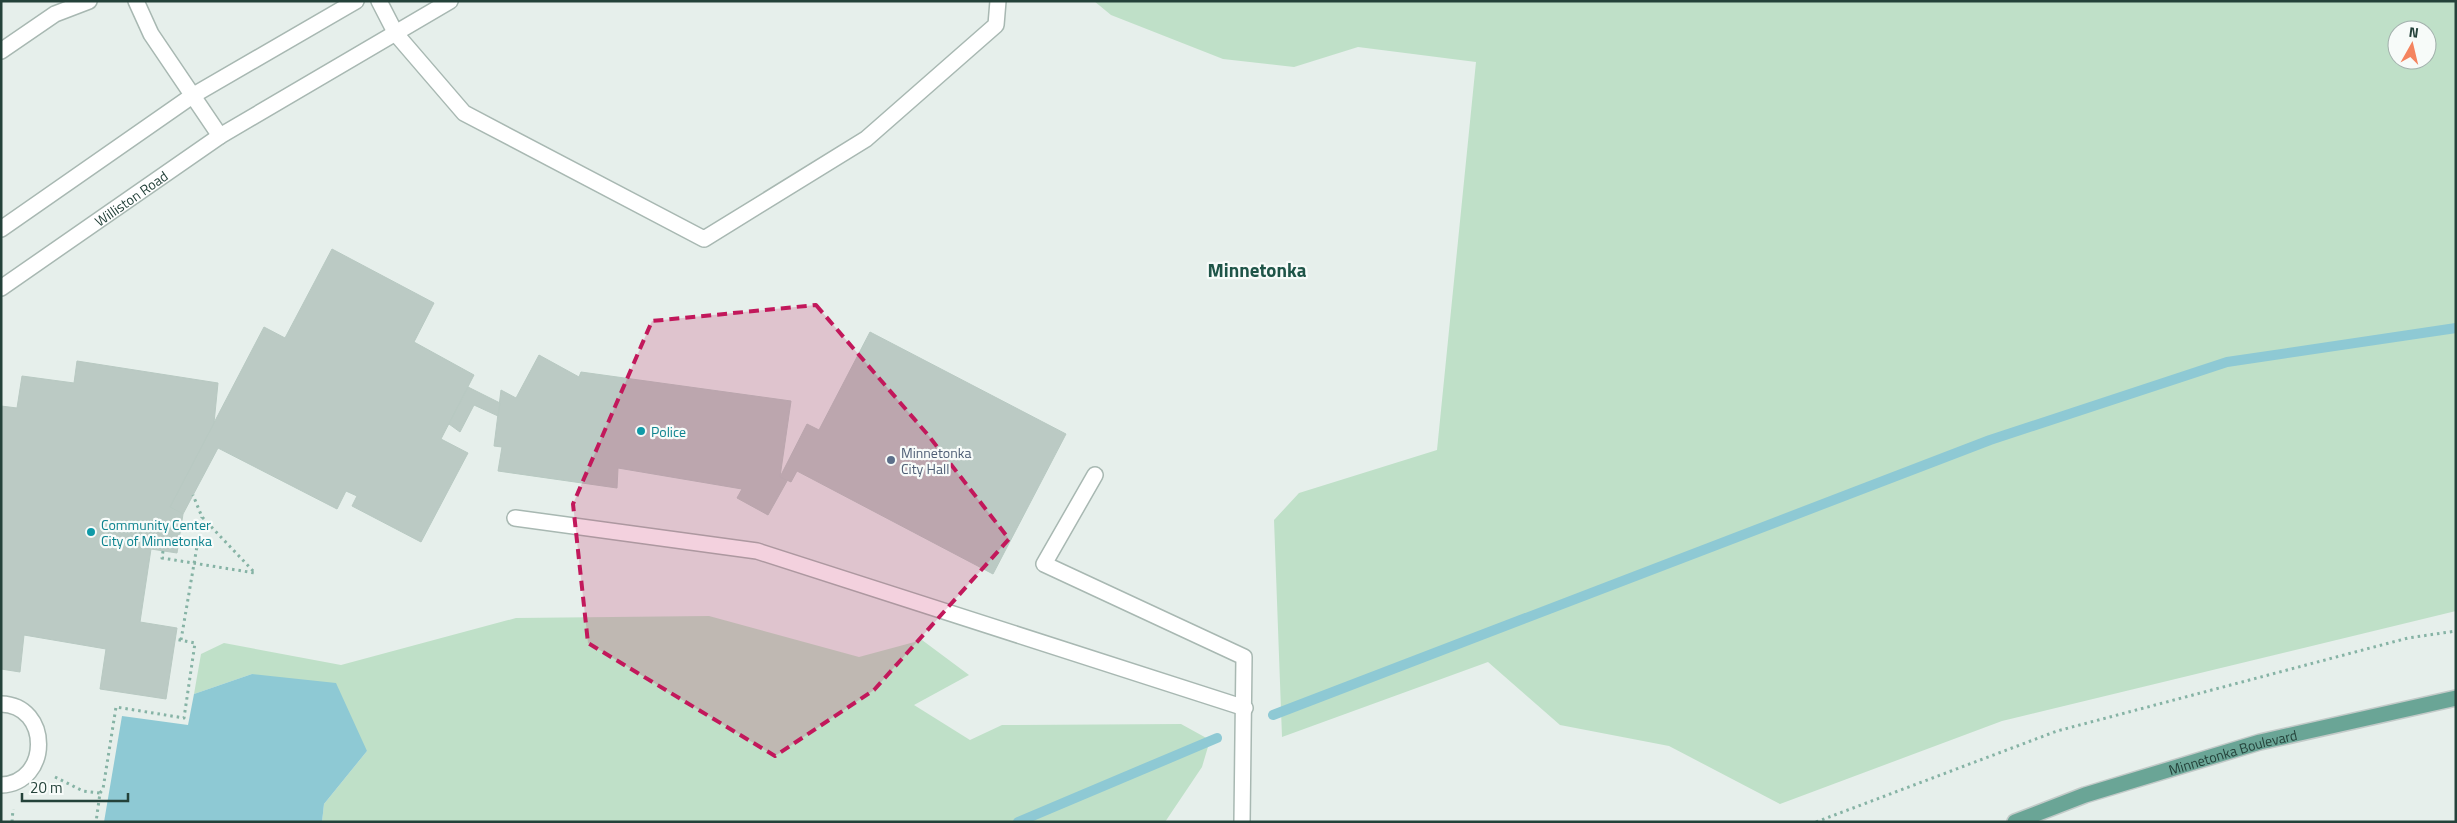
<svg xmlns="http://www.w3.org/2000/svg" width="2457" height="823" font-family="'Titillium Web',sans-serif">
	<rect width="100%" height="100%" fill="#e6efeb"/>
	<!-- green -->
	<g fill="#bfe0c8" fill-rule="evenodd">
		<path d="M1094,1H2456V611L2002,721L1780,804L1669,746L1560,725L1488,662L1282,737L1274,520L1299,493L1437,450L1476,62L1358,47L1294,67L1223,59L1111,15ZM2397,30H2427V60H2397Z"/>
		<path d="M709,616L859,657L922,640L969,675L914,705L970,740L1002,725L1181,724L1210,740L1202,767L1165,822H322L324,804L367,751L252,674L194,694L201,654L224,643L341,665L516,618Z"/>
	</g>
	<!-- water -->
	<path fill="#8ec9d4" d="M252,674L336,683L367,751L324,804L322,822H104L122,716L188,725L194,694Z"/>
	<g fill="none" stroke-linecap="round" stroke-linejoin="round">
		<!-- stream -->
		<g stroke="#8ec9d4" stroke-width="10">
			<path d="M1273,715L1990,440L2227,362L2456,328"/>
			<path d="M1018,822L1217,738"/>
		</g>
	</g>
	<!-- building -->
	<g fill="#bbcac4" stroke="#b8c9c2">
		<path d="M332,249L434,303L414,342L474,375L441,439L468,453L421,542L352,506L357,496L346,491L337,509L218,448L183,514L170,507L264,327L285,338Z"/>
		<path d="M870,332L1066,434L993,574L797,471L791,482L780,477L807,424L819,430Z"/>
		<path d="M539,355L579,377L581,372L791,401L780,477L787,481L768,515L737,498L742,489L618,468L617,488L498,471L502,447L494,446L501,390L516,398Z"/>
		<path d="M77,361L218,383L214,423L170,507L183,514L177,553L151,549L140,622L177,628L166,699L100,689L106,649L24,635L20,672L1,669V406L17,408L22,376L74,383Z"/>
		<path d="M468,387L500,403L498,416L474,405L460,432L449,424Z"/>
	</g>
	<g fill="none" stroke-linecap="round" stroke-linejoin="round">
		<defs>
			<g id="minor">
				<path d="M136,1L151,34L220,136"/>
				<path d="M379,1L396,34L464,113L704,239L866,139L996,25L998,1"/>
				<path d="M1,51L55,14L89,1"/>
				<path d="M1,229L192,96L356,1"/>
				<path id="s1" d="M1,288L220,136L450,1"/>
				<path d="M1095,475L1044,564L1244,657L1242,822"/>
				<path d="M515,518L757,551L1245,708"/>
				<path d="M1,704C51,705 51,783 1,785"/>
			</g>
			<g id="major">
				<path id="s2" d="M2015,822L2085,795L2260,742L2456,698"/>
			</g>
		</defs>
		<!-- minor casing -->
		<use href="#minor" stroke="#a8b8b2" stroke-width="18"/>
		<!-- major casing -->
		<use href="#major" stroke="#c2cac8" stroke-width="18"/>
		<!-- path -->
		<g stroke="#86b3a5" stroke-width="3" stroke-dasharray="2.5 4" stroke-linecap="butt">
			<path d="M163,551L162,558L255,573L202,517L193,495"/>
			<path d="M181,640L202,517"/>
			<path d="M55,777L83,791L100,793L96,822"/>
			<path d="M100,793L103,789L116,707L184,718L195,643L175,639"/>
			<path d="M12,822L13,809"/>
			<path d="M1816,822L2057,731L2408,638L2456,631"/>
		</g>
		<!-- minor -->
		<use href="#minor" stroke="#fff" stroke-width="15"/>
		<!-- major -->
		<use href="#major" stroke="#6aa596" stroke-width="15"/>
	</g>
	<!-- marked area -->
	<path fill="#c2185b" fill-opacity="0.2" stroke="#c2185b" stroke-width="4" stroke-dasharray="10 6" stroke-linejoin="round" d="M816,305L928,435L1009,539L874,690L775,756L588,643L573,504L652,321Z"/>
	<!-- markers -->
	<g fill="#0f9aa8" stroke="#f7fbf9" stroke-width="2">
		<circle cx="641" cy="431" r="5"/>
		<circle cx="91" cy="532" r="5"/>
	</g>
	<circle fill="#5c6f8a" stroke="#f7fbf9" stroke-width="2" cx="891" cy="460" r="5"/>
	<g text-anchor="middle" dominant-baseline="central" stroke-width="4.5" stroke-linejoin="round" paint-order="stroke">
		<!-- street labels -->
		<g font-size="14" fill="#24423a" stroke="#f7fbf9">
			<text stroke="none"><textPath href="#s1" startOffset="158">Williston Road</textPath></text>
			<text stroke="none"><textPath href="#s2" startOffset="229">Minnetonka Boulevard</textPath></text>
		</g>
		<!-- culture labels -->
		<g font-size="14" fill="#0d838f" stroke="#f7fbf9" text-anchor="start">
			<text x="651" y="431">Police</text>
			<text x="101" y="524">Community Center<tspan x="101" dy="16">City of Minnetonka</tspan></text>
		</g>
		<!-- service labels -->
		<g font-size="14" fill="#4e5e75" stroke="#f7fbf9" text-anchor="start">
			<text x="901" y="452">Minnetonka<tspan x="901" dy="16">City Hall</tspan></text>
		</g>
		<!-- district labels -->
		<g font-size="19" font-weight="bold" fill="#1f5548" stroke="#f7fbf9">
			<text x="1257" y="269">Minnetonka</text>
		</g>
	</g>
	<!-- border -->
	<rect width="2457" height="823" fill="none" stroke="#24423a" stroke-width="5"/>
	<!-- north arrow -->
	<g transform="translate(2412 45) rotate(8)"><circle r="24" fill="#f7fbf9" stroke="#a3b1ad"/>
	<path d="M0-4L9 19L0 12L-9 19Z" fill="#f4845f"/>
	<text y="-8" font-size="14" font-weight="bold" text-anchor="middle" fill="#24423a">N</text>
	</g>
	<!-- scale -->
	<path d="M22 793v8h106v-8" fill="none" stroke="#24423a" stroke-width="2.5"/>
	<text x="30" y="793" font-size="15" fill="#24423a" stroke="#f7fbf9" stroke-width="4" paint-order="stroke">20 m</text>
</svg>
